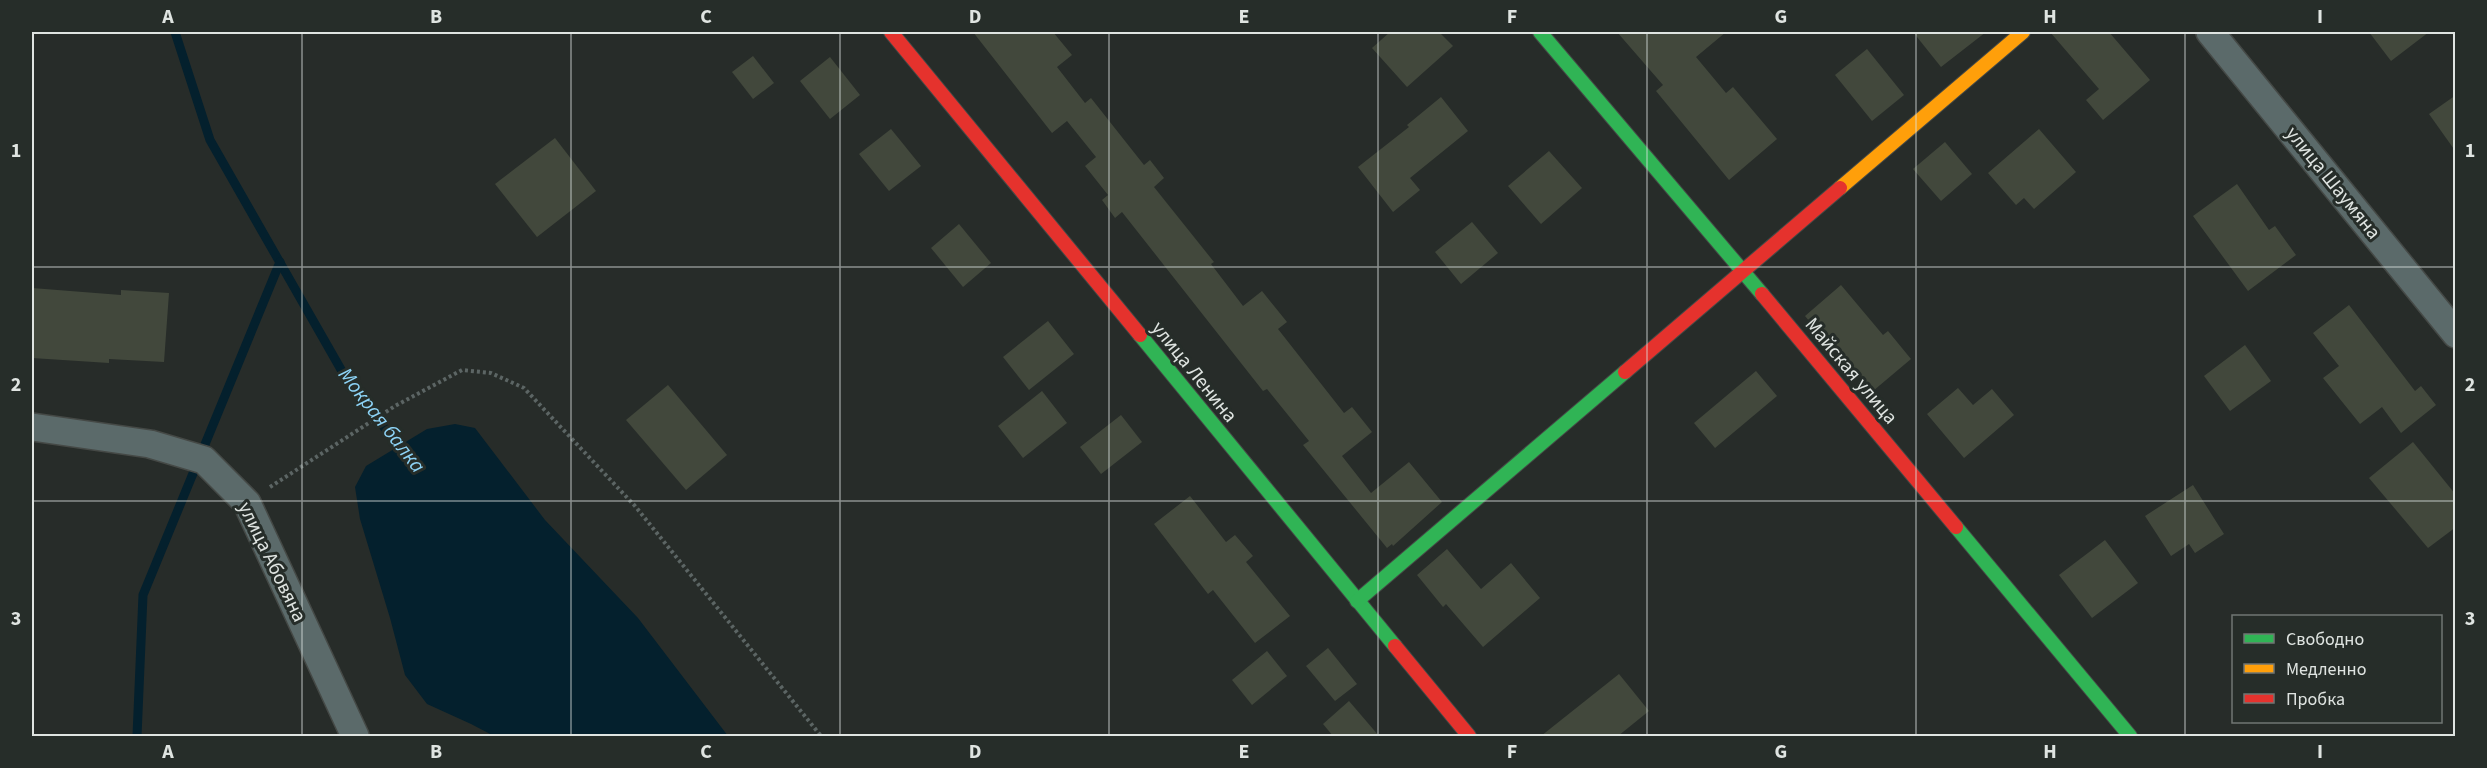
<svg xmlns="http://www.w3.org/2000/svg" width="2487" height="768" font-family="'Source Sans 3',sans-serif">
	<rect width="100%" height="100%" fill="#272c29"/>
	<!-- water -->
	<path fill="#04202d" d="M455,424L475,428L545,520L638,618L728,736H494L471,724L427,704L405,675L390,618L360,519L355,487L366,466L427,429Z"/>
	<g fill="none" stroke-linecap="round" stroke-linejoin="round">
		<!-- stream -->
		<g stroke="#04202d" stroke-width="9">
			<path d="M175,32L210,140L351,387L406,454"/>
			<path d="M137,736L143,595L280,262"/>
		</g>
	</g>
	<!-- building -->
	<g fill="#42483c">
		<path d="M973,32H1053L1072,55L1057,67L1085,103L1091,98L1144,165L1150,160L1164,178L1154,187L1214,262L1211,264L1243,306L1262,291L1287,322L1278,329L1344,413L1352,407L1372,432L1342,456L1371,493L1409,462L1442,502L1393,546L1392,544L1387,548L1303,445L1309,441L1267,389L1263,391L1122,212L1115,218L1102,200L1108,195L1085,166L1096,157L1067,121L1052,133Z"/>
		<path d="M1390,32H1439L1453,46L1407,87L1372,48Z"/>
		<path d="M1617,32H1726L1696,57L1726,93L1733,87L1777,139L1729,180L1656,91L1663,85Z"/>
		<path d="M1913,32H1986L1941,67Z"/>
		<path d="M2050,32H2109L2150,80L2103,120L2086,100L2099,89Z"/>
		<path d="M2369,32H2429L2391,61Z"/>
		<path d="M1867,49L1904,95L1872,121L1835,75Z"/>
		<path d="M753,56L774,83L753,99L732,72Z"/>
		<path d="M830,57L860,95L830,119L800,81Z"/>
		<path d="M2456,95V152L2429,114Z"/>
		<path d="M1441,97L1468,131L1410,178L1420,190L1393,212L1358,167L1409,127L1407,125Z"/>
		<path d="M891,129L921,166L889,191L859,154Z"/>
		<path d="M2039,129L2076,172L2034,209L2024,198L2016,205L1988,173Z"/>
		<path d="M555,138L596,191L537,237L495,184Z"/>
		<path d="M1945,142L1972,174L1941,201L1913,169Z"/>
		<path d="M1549,151L1582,188L1541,224L1508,186Z"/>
		<path d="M2237,184L2269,230L2275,226L2296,255L2248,291L2193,216Z"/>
		<path d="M1472,222L1498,253L1461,284L1435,252Z"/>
		<path d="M959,224L991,263L963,287L931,248Z"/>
		<path d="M1841,285L1883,335L1888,331L1911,359L1873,391L1838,349L1835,352L1805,316Z"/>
		<path d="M32,288L121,295V290L169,293L164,362L109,359V363L32,358Z"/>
		<path d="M2349,305L2415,391L2421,386L2436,405L2401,433L2382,407L2360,424L2323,378L2339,366L2313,333Z"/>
		<path d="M1048,321L1074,354L1029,390L1003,357Z"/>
		<path d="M2245,345L2271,381L2230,411L2204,376Z"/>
		<path d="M1756,371L1777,396L1715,448L1694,423Z"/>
		<path d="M668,385L727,455L686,490L626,420Z"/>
		<path d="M1958,388L1973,405L1992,389L2014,415L1964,458L1927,414Z"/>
		<path d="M1042,391L1067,423L1023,458L998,426Z"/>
		<path d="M1121,415L1142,442L1101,474L1080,447Z"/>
		<path d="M2413,442L2456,495V527L2428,548L2369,478Z"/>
		<path d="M2193,485L2224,534L2195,553L2189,544L2171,556L2145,516Z"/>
		<path d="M1190,496L1226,542L1235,535L1253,556L1246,562L1290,616L1255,643L1213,590L1208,594L1154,524Z"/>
		<path d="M2105,540L2138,583L2092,618L2059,575Z"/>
		<path d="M1447,549L1481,589L1511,563L1540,598L1483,647L1446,604L1443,607L1417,575Z"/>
		<path d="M1328,648L1357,684L1335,701L1306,666Z"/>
		<path d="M1267,651L1287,676L1252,705L1232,680Z"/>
		<path d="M1619,674L1649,711L1618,736H1541Z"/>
		<path d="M1349,701L1379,736H1333L1323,724Z"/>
	</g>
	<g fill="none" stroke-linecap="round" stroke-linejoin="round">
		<defs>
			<g id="street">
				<path d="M2210,32L2456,334"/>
				<path d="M32,427L150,444L204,460L247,503L355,736"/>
			</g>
			<g id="fast">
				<path d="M1540,32L1762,294"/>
				<path d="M1140,335L1395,646"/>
				<path d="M1956,527L2130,736"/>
				<path d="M1357,601L1625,372"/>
			</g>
			<path id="slow" d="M1840,188L2023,32"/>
			<g id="jam">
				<path d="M891,32L1140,335"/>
				<path d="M1762,294L1956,527"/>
				<path d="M1625,372L1840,188"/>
				<path d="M1395,646L1469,736"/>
			</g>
		</defs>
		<!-- street casing -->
		<use href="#street" stroke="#454946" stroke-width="30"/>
		<!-- fast casing -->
		<use href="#fast" stroke="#454946" stroke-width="16"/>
		<!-- slow casing -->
		<use href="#slow" stroke="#454946" stroke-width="16"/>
		<!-- jam casing -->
		<use href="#jam" stroke="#454946" stroke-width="16"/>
		<!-- path -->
		<path stroke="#5c6564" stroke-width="4" stroke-dasharray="3 3" stroke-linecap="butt" d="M270,487L395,406L462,370L491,373L524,388L635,506L821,736"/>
		<!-- street -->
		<use href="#street" stroke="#5b6a6a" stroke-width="27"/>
		<!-- fast -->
		<use href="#fast" stroke="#30b455" stroke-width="14"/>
		<!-- slow -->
		<use href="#slow" stroke="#ff9f0a" stroke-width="14"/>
		<!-- jam -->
		<use href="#jam" stroke="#e5322d" stroke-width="14"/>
	</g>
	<!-- grid -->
	<path fill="none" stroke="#dfe4e1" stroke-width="1.5" stroke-opacity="0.55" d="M302,32V736M571,32V736M840,32V736M1109,32V736M1378,32V736M1647,32V736M1916,32V736M2185,32V736M32,267H2456M32,501H2456"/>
	<g text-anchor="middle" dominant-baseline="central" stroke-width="6" stroke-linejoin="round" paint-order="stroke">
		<!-- street labels -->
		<g font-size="20" fill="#dfe4e1" stroke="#262d29">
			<text transform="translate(2333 183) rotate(51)">улица Шаумяна</text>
			<text transform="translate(1851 371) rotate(50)">Майская улица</text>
			<text transform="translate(1194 372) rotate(51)">улица Ленина</text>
			<text transform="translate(272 562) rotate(64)">улица Абовяна</text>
		</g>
		<!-- water labels -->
		<g font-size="21" font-style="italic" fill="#8dd3f6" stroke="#262d29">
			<text transform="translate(382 420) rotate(52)">Мокрая балка</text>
		</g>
	</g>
	<!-- border -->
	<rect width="2487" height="768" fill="none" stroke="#262d29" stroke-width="66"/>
	<!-- legend -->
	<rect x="2232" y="615" width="210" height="108" fill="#262d29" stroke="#707673" stroke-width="1.5"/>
	<rect x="2244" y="634" width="30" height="9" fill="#30b455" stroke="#707673" stroke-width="1.5"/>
	<text x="2286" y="645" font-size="18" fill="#dfe4e1">Свободно</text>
	<rect x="2244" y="664" width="30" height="9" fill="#ff9f0a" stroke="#707673" stroke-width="1.5"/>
	<text x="2286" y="675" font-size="18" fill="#dfe4e1">Медленно</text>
	<rect x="2244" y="694" width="30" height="9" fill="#e5322d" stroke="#707673" stroke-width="1.5"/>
	<text x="2286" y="705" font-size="18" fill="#dfe4e1">Пробка</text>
	<rect x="33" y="33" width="2421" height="702" fill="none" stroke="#dfe4e1" stroke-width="2"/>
	<g font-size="20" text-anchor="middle" font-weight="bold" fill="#dfe4e1">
		<text x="168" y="23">A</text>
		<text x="436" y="23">B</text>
		<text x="706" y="23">C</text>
		<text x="975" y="23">D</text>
		<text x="1244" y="23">E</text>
		<text x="1512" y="23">F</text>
		<text x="1781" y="23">G</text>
		<text x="2050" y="23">H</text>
		<text x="2320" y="23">I</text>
		<text x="16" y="157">1</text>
		<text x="2470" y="157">1</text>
		<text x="16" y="391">2</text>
		<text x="2470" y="391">2</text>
		<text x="16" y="625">3</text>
		<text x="2470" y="625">3</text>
		<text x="168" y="758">A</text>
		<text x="436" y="758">B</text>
		<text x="706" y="758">C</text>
		<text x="975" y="758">D</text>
		<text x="1244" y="758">E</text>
		<text x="1512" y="758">F</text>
		<text x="1781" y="758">G</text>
		<text x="2050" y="758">H</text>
		<text x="2320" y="758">I</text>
	</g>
</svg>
